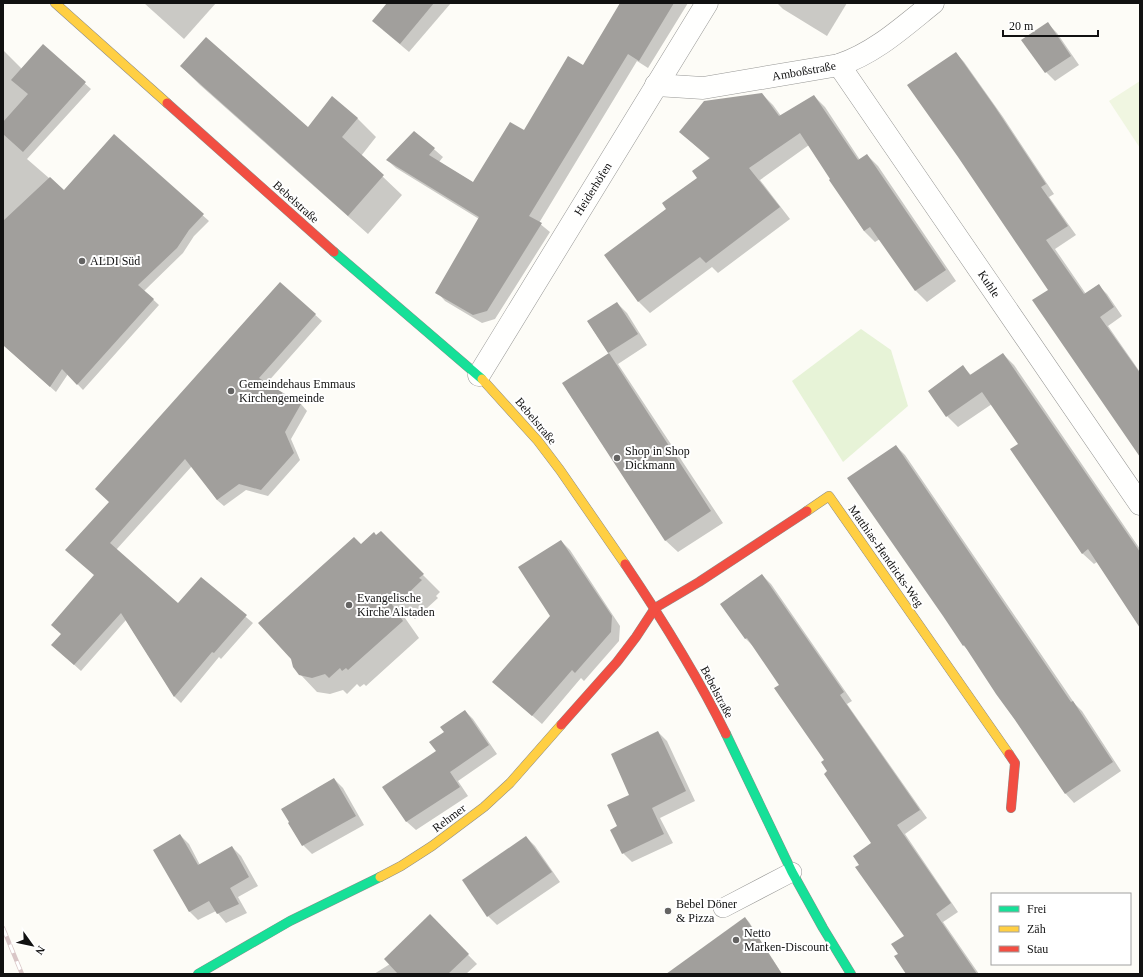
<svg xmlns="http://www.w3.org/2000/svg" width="1143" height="977" font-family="'Times New Roman',serif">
	<rect width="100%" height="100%" fill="#fdfcf7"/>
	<!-- green -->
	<path fill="#e7f3d7" d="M861,329L891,350L908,406L843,462L792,381Z"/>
	<!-- pitch -->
	<path fill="#f0f6e1" d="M1140,81V148L1109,101Z"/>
	<!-- shadow -->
	<g fill="#0003">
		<path d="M144,3H216L184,39Z"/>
		<path d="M388,3H451L409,52L383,30Z"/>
		<path d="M621,3H688L648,68L637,61L539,223L550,232L495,319L482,323L445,301L437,292L479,219L396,168L387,160L414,132L443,157L439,162L474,183L525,131L583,66Z"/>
		<path d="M777,3H847L827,36L783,9Z"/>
		<path d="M1048,24L1057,33L1079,65L1055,81L1046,72Z"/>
		<path d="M43,46L91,89L27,159L64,191L114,136L209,221L194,236L183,253L144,291L159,305L83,390L68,374L56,392L3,345V50L22,69Z"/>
		<path d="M956,53L964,62L1003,117L1054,194L1049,197L1076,235L1055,249L1086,294L1098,285L1107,294L1122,316L1108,326L1140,372V455L1049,290Z"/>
		<path d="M181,66L308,128L357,118L376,137L361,156L402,195L368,234L200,85Z"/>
		<path d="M762,94L773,105L781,116L814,96L825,107L860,160L867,155L878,166L956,281L927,302L916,291L880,239L875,242L864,231L809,145L760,180L790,219L718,273L712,267L650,313L639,302L606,255L667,209L699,179L710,159L681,132Z"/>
		<path d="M280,283L322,321L266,384L301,404L307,411L291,439L300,460L268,496L246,490L224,506L217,500L192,466L116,550L178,605L201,579L253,623L221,659L219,657L181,703L174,696L126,620L81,671L59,651L62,634L95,576L110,502Z"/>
		<path d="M617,303L627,313L647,345L618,364L723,523L678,552L665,540L563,384L609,354L588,322Z"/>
		<path d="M1003,354L1014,365L1140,549V624L1097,562L1094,564L1082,553L1019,444L992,404L958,427L947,416L963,367L971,375Z"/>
		<path d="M896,446L905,455L1075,704L1082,711L1121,771L1074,803L1066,794L968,650L963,645Z"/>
		<path d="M381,533L440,592L436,596L438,598L415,619L409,614L405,618L419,638L366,686L364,684L360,687L357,684L347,694L343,690L330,694L317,692L300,674L361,545Z"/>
		<path d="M561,541L570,550L620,626L619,641L584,681L581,678L542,724L493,682L551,617Z"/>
		<path d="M762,575L771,584L852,701L847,704L927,818L905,834L958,912L943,922L979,974H908L905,936L860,865L872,843L829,772L826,760L781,685L754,647L745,638Z"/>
		<path d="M465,711L473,719L497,754L458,781L468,796L416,830L407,822L384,787L437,752L445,732Z"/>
		<path d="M658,732L667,741L695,801L660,818L673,843L632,862L623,853L619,826Z"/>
		<path d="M334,779L343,788L364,825L312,854L303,845Z"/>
		<path d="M180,835L189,844L200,865L232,847L241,856L258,886L238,897L247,913L226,923L216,911L198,920L190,912Z"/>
		<path d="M526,837L535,846L560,882L497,925L488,916Z"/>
		<path d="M430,916L477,964L466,974H374L390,964Z"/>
		<path d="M745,918L749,922L782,974H683Z"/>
	</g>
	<!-- building -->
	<g fill="#a19f9c">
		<path d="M387,3H434L400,44L372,21Z"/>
		<path d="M620,3H674L639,61L628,54L529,216L542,223L487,311L473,315L435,293L479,217L386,160L414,131L435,148L429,155L473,182L510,122L524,130L568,56L583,65Z"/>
		<path d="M1048,22L1071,56L1045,73L1021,40Z"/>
		<path d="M206,37L308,127L332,96L358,118L342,137L384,175L348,216L180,66Z"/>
		<path d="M43,44L86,82L23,152L3,134V122L28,94L11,80Z"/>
		<path d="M956,52L995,107L1046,184L1041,187L1068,226L1046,240L1084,294L1099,284L1114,307L1100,317L1140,373V457L1032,300L1048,290L958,157L907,85Z"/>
		<path d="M762,93L779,116L814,95L858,160L867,154L946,270L915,291L870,227L864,231L829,180L830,179L800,133L749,168L780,207L706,263L700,257L638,302L604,255L666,209L662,203L697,178L692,171L710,158L679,132L704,101Z"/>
		<path d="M114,134L204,214L189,230L177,248L138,285L154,299L77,385L62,369L50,387L3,345V221L50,177L64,190Z"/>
		<path d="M280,282L316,314L259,378L301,404L285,432L294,453L261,490L239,484L217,500L185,459L110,543L178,603L201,577L247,615L214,653L212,652L174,697L121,613L74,665L51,645L61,634L51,625L94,575L65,550L109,502L95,489Z"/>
		<path d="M617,302L638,334L608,353L587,321Z"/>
		<path d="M609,353L711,511L665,541L562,383Z"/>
		<path d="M1003,353L1140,552V628L1088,549L1082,554L1010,449L1018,444L982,392L946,417L928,391L963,365L970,375Z"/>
		<path d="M896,445L1071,702L1073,701L1113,762L1065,794L1015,720L996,694L964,645L963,646L943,616L847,478Z"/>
		<path d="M381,531L424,574L419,578L422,580L398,603L392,598L389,600L403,621L348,670L346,668L342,671L340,668L329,678L325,674L312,678L299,675L293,667L291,659L258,623L354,537L361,544L374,532L376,535Z"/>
		<path d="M561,540L612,616L611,632L575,673L572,670L532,716L492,682L550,616L518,567Z"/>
		<path d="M762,574L844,692L840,695L920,810L897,825L951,903L936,914L977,974H906L894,956L898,954L891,944L904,936L855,867L859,865L853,856L871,843L824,774L827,771L821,762L824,760L774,688L779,685L747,638L745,639L720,604Z"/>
		<path d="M465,710L489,745L450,772L460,787L406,822L382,787L436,751L429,742L444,732L440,727Z"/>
		<path d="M658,731L686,791L652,808L664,834L622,854L610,830L617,826L607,805L629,795L611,754Z"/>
		<path d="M334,778L356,816L302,846L288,823L289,822L281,809Z"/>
		<path d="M180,834L198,865L232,846L249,877L230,888L239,904L217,914L209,901L189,912L153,850Z"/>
		<path d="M526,836L552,872L487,917L462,880Z"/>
		<path d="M430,914L469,954L448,974H398L384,959Z"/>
		<path d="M745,917L782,974H666Z"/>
	</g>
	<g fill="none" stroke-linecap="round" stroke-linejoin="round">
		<defs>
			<path id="lane" d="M723,908L792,872"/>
			<g id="street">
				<path d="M839,65L1140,504"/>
				<path d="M656,85L703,88L839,65C875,53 903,27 933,3"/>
				<path d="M479,375L707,3"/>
			</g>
			<g id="fast">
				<path d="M334,252L482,379"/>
				<path d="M726,734L792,872L823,928L851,974"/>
				<path d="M198,974L290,921L380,877"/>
			</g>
			<g id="slow">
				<path d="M55,3L167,103"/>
				<path d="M482,379L538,441L560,470L625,564"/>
				<path d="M807,511L829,496L1009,754"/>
				<path d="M380,877L401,866L432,846L484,807L510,783L561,725"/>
			</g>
			<g id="jam">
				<path d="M167,103L334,252"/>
				<path d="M625,564C662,619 697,675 726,734"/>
				<path d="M561,725L617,662L636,637L655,608L699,582L807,511"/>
				<path d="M1009,754L1015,763L1011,808"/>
			</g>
		</defs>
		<!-- lane casing -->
		<use href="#lane" stroke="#979795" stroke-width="20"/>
		<!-- street casing -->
		<use href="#street" stroke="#979795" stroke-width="23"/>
		<!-- fast casing -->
		<use href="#fast" stroke="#8e8d8b" stroke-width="10"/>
		<!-- slow casing -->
		<use href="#slow" stroke="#8e8d8b" stroke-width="10"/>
		<!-- jam casing -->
		<use href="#jam" stroke="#8e8d8b" stroke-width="10"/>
		<!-- lane -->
		<use href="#lane" stroke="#fffffe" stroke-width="19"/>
		<!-- street -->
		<use href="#street" stroke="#fffffe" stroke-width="22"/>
		<!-- fast -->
		<use href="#fast" stroke="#16e098" stroke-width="9"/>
		<!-- slow -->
		<use href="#slow" stroke="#ffcf43" stroke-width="9"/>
		<!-- jam -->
		<use href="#jam" stroke="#f24e42" stroke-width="9"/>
		<defs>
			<path id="rail" d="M3,928L22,974"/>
		</defs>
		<!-- rail casing -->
		<use href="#rail" stroke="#d9c6c7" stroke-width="4.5"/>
		<!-- rail -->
		<use href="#rail" stroke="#fff" stroke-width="3" stroke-dasharray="9" stroke-linecap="butt"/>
	</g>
	<!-- markers -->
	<g fill="#646362" stroke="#fff" stroke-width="1.5">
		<circle cx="82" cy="261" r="4"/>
		<circle cx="231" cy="391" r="4"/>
		<circle cx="617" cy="458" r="4"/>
		<circle cx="349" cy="605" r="4"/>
		<circle cx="668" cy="911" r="4"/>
		<circle cx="736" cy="940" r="4"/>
	</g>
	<g text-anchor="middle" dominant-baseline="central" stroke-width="4" stroke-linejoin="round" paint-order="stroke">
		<!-- street labels -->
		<g font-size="12" fill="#111" stroke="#fff">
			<text transform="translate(804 71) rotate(-10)">Amboßstraße</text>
			<text transform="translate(593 189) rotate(-58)">Heiderhöfen</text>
			<text transform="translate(296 202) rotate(42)">Bebelstraße</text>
			<text transform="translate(989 284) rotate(56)">Kuhle</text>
			<text transform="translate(536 421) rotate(50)">Bebelstraße</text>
			<text transform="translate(886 556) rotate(55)">Matthias-Hendricks-Weg</text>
			<text transform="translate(717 692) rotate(62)">Bebelstraße</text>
			<text transform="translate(449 818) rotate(-37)">Rehmer</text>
		</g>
		<!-- poi labels -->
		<g font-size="12" fill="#111" stroke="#fff" text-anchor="start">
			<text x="90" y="261">ALDI Süd</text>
			<text x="239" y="384">Gemeindehaus Emmaus<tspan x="239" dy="14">Kirchengemeinde</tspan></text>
			<text x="625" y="451">Shop in Shop<tspan x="625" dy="14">Dickmann</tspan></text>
			<text x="357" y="598">Evangelische<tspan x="357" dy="14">Kirche Alstaden</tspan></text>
			<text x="676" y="904">Bebel Döner<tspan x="676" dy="14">&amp; Pizza</tspan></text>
			<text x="744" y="933">Netto<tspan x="744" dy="14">Marken-Discount</tspan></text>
		</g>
	</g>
	<!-- border -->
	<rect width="1143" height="977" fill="none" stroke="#111111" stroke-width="8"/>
	<!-- legend -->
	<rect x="991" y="893" width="140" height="72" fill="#ffffff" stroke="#a0a0a0"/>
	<rect x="999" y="906" width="20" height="6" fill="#16e098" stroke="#a0a0a0"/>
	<text x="1027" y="913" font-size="12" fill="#111111">Frei</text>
	<rect x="999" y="926" width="20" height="6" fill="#ffcf43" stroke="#a0a0a0"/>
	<text x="1027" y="933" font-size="12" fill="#111111">Zäh</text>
	<rect x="999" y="946" width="20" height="6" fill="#f24e42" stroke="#a0a0a0"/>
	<text x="1027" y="953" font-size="12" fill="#111111">Stau</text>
	<!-- north arrow -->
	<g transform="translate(32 945) rotate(123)" stroke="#ffffff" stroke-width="3" paint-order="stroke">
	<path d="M0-3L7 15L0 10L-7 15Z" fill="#111111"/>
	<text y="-6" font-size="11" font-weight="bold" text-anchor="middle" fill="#111111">N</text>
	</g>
	<!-- scale -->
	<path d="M1003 30v6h95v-6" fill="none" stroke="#111111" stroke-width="2"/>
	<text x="1009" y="30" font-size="12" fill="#111111" stroke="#ffffff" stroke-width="3" paint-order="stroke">20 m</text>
</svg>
